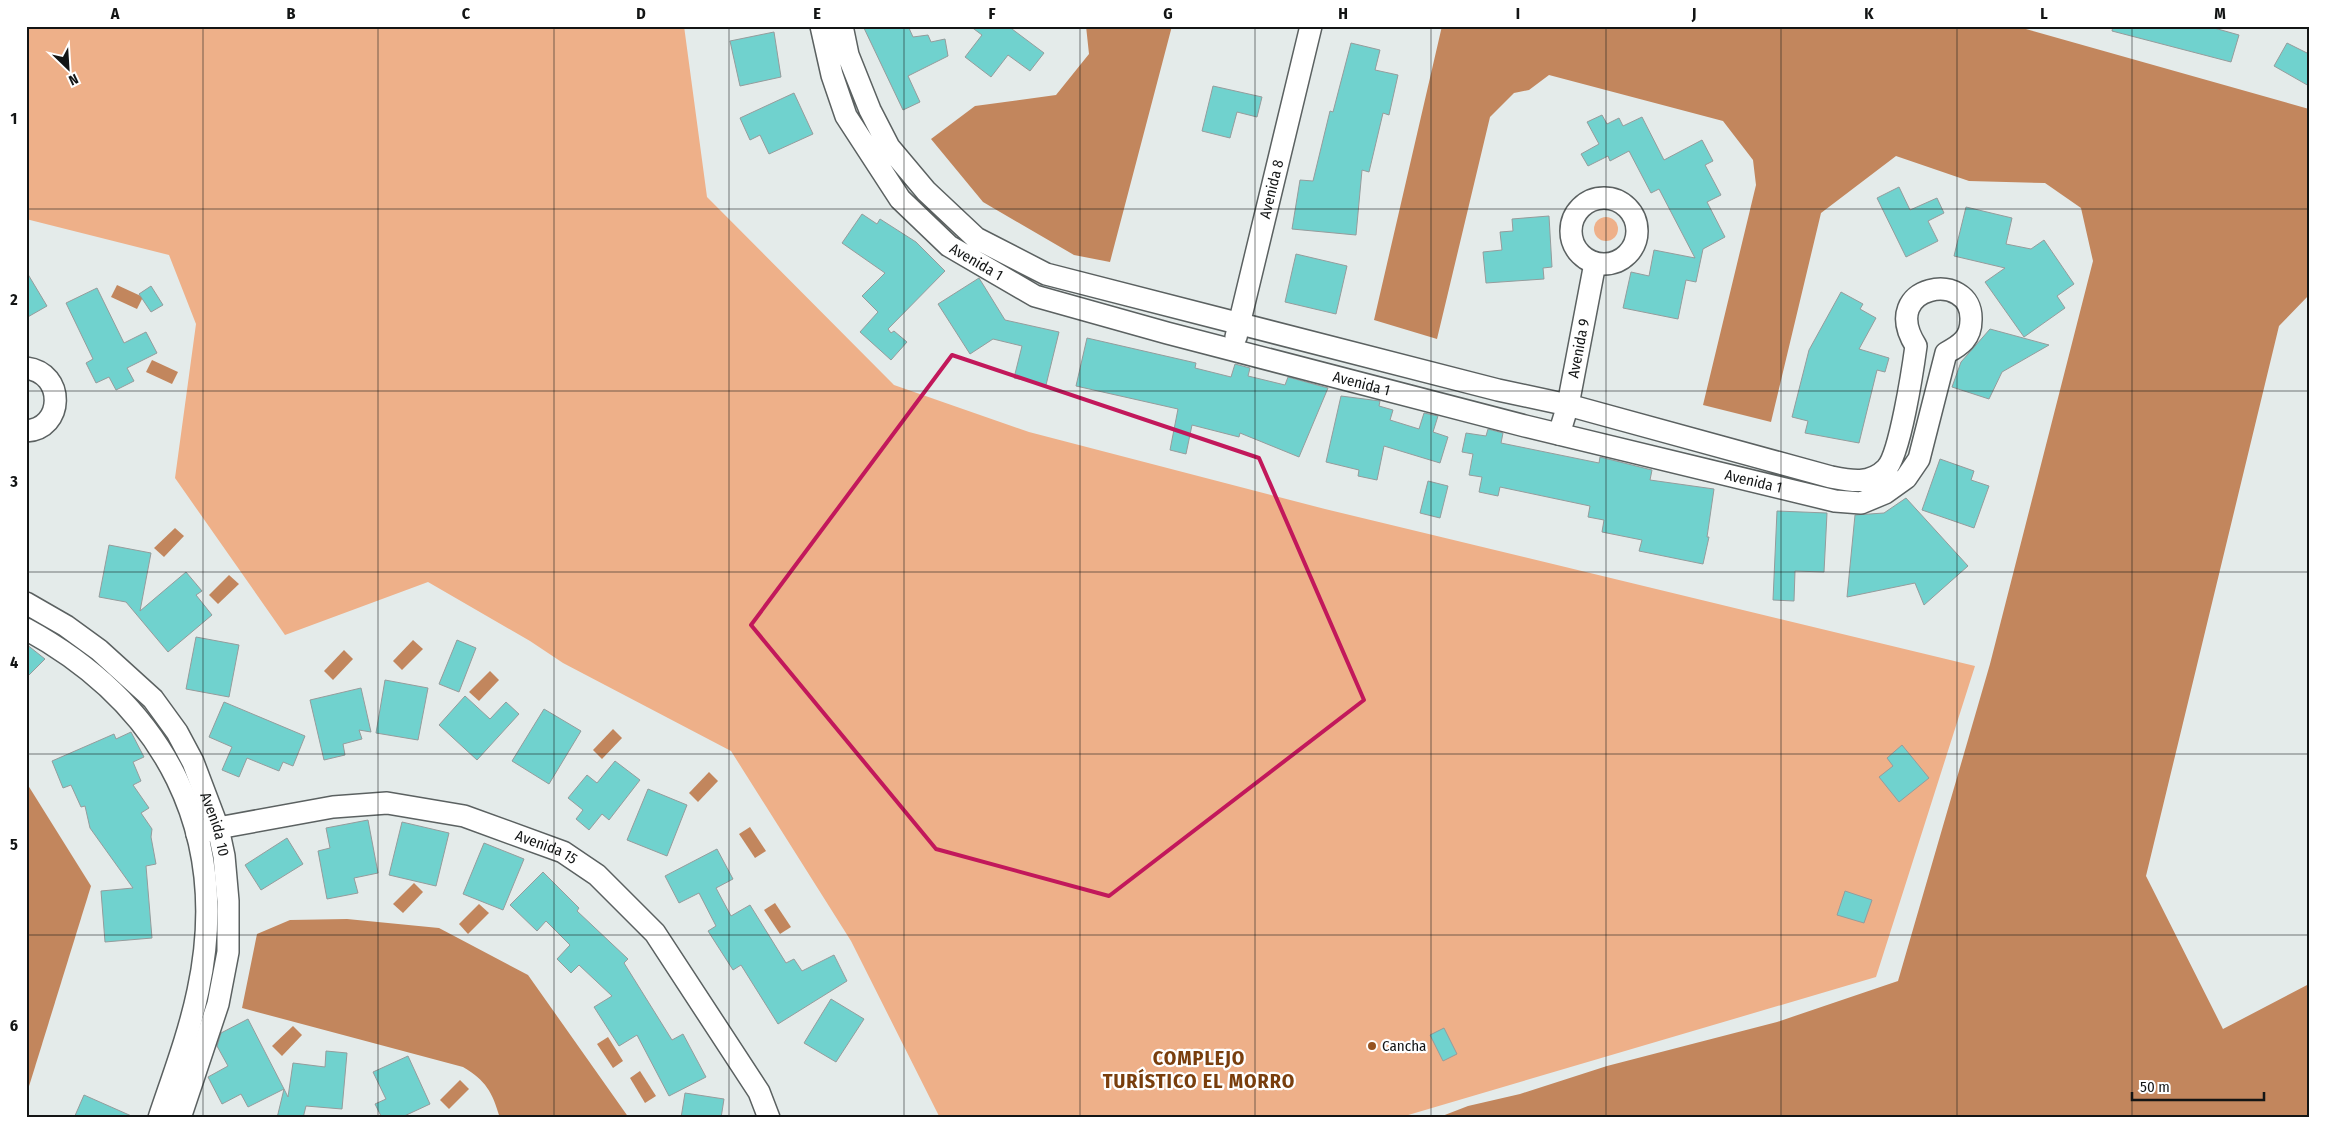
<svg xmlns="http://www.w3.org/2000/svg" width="2335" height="1144" font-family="'Fira Sans Condensed',sans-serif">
	<rect width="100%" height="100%" fill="#e4ebea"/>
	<!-- green -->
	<g fill="#eeb089">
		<path d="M26,26H684L707,197L894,385L1029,432L1325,509L1975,666L1876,977L1398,1118H940L851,941L731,751L563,663L530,641L428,582L285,635L175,478L196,324L169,255L26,219Z"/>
		<circle cx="1606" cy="229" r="12"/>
	</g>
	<!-- water -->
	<g fill="#c2865d">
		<path d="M1086,26H1172L1110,262L1074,255L983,202L931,139L975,106L1056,95L1089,54Z"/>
		<path d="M1442,26H2015L2309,109V295L2279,326L2146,876L2223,1029L2309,984V1118H1437L1468,1106L1520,1094L1607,1066L1777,1022L1898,981L1990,664L2093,261L2081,208L2045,183L1969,181L1896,156L1821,213L1771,422L1703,405L1756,185L1753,160L1723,121L1549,75L1529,90L1514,93L1490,117L1437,339L1374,320Z"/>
		<path d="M117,285L143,297L137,309L111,297Z"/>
		<path d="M152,360L178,372L172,384L146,372Z"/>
		<path d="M175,528L184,536L164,557L154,548Z"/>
		<path d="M229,575L239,584L218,604L209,595Z"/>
		<path d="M413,640L423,649L402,670L393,661Z"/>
		<path d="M344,650L353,659L333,680L324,671Z"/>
		<path d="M490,671L499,680L479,701L469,692Z"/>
		<path d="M613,729L622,738L602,759L593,750Z"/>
		<path d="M709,772L718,781L698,802L689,793Z"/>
		<path d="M26,782L91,886L26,1096Z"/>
		<path d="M750,827L766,851L755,858L739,834Z"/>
		<path d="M414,883L423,892L403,913L393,904Z"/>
		<path d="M775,903L791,927L780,934L764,910Z"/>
		<path d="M479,904L489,913L468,934L459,924Z"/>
		<path d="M347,919L439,928L528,975L629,1118H500C492,1091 486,1081 463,1067L242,1008L257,934L290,920Z"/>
		<path d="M293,1026L302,1035L282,1056L272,1046Z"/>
		<path d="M608,1037L623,1061L613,1068L597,1044Z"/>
		<path d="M640,1071L656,1096L645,1103L630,1078Z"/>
		<path d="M460,1080L469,1089L449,1109L440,1100Z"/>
	</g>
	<!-- building -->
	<g fill="#70d2ce" stroke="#959c9c">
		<path d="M863,26H908L913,37L928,35L931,42L945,39L948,56L908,76L920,102L903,110Z"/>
		<path d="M970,26H1008L1044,53L1030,71L1008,55L991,77L965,57L982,35Z"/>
		<path d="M2113,26H2207L2239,35L2231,62L2112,31Z"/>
		<path d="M774,32L781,77L740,86L730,41Z"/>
		<path d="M1351,43L1380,50L1375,70L1398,75L1389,115L1383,113L1369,172L1362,170L1356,235L1292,229L1300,180L1313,181L1330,111L1333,112Z"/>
		<path d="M2287,43L2309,54V86L2274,66Z"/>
		<path d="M1213,86L1262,97L1257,117L1237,112L1230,138L1202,131Z"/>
		<path d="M794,93L813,134L769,154L760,135L750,140L740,118Z"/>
		<path d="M1602,115L1607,124L1619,118L1623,126L1642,117L1664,160L1702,140L1713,161L1705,165L1721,195L1707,202L1725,237L1703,249L1696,282L1686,280L1678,319L1623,308L1631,272L1649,276L1654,250L1695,258L1659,189L1651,193L1629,151L1610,161L1608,156L1588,166L1581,154L1599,144L1587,122Z"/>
		<path d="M1899,187L1910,210L1937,198L1944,213L1928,221L1938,241L1906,257L1877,198Z"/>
		<path d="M1966,207L2012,218L2006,244L2031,249L2044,240L2074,284L2057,296L2065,308L2024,337L1985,282L2005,268L1954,256Z"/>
		<path d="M862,214L877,224L880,219L916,242L945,271L888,329L891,333L894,331L907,342L891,360L860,332L878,312L862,296L885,273L842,243Z"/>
		<path d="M1549,216L1552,267L1543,268L1544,279L1486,283L1483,252L1502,250L1500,232L1513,231L1512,219Z"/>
		<path d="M1296,254L1347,266L1336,314L1285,302Z"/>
		<path d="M26,271L47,306L26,318Z"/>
		<path d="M979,278L1005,320L1059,332L1046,385L1014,378L1022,346L993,339L970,354L938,304Z"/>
		<path d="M151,286L163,305L151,312L139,294Z"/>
		<path d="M97,288L124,343L146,332L157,353L127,368L134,381L116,390L109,377L96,383L86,363L93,359L66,303Z"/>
		<path d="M1841,292L1863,304L1860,309L1876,318L1859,349L1889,358L1885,372L1877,370L1859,443L1805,433L1808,421L1792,417L1809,350Z"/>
		<path d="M1990,329L2049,345L2002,372L1989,399L1952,387L1961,362Z"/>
		<path d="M1087,338L1196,363L1195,368L1231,377L1235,364L1250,368L1248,376L1285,385L1288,377L1328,388L1299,457L1240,433L1239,437L1192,425L1186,454L1170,450L1178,409L1076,386Z"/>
		<path d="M1341,396L1380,401L1379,406L1393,410L1390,420L1419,429L1424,413L1438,416L1433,432L1448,437L1440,463L1384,446L1377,480L1358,476L1359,470L1326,462Z"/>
		<path d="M1488,429L1503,433L1501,443L1599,463L1600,457L1652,470L1650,480L1714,489L1707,537H1709L1703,564L1639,551L1642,540L1602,532L1604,520L1588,517L1590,506L1500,487L1498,496L1479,492L1482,477L1469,475L1473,454L1462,452L1466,433L1486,436Z"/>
		<path d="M1940,459L1974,471L1971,480L1989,486L1974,528L1922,510Z"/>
		<path d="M1428,481L1448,486L1440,518L1420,513Z"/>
		<path d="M1906,498L1968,566L1924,605L1915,583L1847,597L1855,515L1884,513Z"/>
		<path d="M1777,511L1827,513L1824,572L1795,571L1794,601L1773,600Z"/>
		<path d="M109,545L151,553L140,611L186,572L202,591L196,595L212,615L168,652L126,602L99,597Z"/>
		<path d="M196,637L239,645L229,697L186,689Z"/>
		<path d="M457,640L476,648L459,692L439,684Z"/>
		<path d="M26,644L45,659L26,678Z"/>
		<path d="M385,680L428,688L418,740L376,733Z"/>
		<path d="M361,688L371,732L359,730L362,739L343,744L345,755L324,760L310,700Z"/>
		<path d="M465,696L490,719L506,702L519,714L477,760L439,725Z"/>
		<path d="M224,702L305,736L293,766L283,762L279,771L247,758L239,777L222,770L232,747L209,737Z"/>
		<path d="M544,709L581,731L549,784L512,761Z"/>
		<path d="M131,732L144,757L133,762L141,781L133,785L149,808L141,813L152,829L151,837L156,864L146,866L152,938L105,942L101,891L133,888L90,828L85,806L81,807L71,785L63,788L52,761L114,734L116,739Z"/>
		<path d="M1902,745L1929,778L1899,802L1879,777L1893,766L1887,758Z"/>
		<path d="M615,761L640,780L609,820L602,814L589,830L576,819L583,810L568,798L587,775L597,783Z"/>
		<path d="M648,789L687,805L667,856L627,840Z"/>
		<path d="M368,820L378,873L354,878L358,893L327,899L318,851L330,848L326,828Z"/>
		<path d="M402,822L449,833L436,886L389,875Z"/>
		<path d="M287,838L303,864L261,890L245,865Z"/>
		<path d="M484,843L524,859L503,910L463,894Z"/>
		<path d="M717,849L733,879L716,888L731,916L750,905L786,963L794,959L802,971L834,955L847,981L778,1024L741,965L733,970L708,931L716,926L699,893L679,903L665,876Z"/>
		<path d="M543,872L579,908L577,911L628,959L624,963L672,1040L683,1034L706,1077L669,1096L637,1035L619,1046L594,1007L612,996L579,965L571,973L557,959L570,945L546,921L537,931L510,905Z"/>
		<path d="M1845,891L1872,900L1864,923L1837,915Z"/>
		<path d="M831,999L864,1019L836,1062L804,1043Z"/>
		<path d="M248,1019L284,1089L248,1107L241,1094L222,1104L208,1077L228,1066L217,1046L221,1033Z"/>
		<path d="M1444,1028L1457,1054L1443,1061L1430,1035Z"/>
		<path d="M326,1051L347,1053L342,1109L306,1106L303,1118H277L284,1089L288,1097L293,1063L325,1067Z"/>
		<path d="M408,1056L430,1104L400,1118H382L375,1104L386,1099L373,1072Z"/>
		<path d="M685,1093L724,1099L721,1118H681Z"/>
		<path d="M84,1095L136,1118H74Z"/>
	</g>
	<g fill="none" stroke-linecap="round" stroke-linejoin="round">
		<defs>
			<g id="street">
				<path id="s1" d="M821,26L832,75L846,116L900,199L949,246L1035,296L1167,333L1525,426L1835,501L1861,503L1885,493L1906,478L1919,459L1946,353C1961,345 1971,338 1971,320C1973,269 1877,284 1916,346C1913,368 1900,455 1886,469C1870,485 1851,481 1831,477L1568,405L1498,390L1046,274L976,238L926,191L889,147L870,110L848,55L842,26"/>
				<circle cx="1604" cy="231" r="33"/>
				<path id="s2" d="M1236,337L1311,26"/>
				<path d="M26,368C66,373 64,429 26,431"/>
				<path id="s3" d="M1559,434L1568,405L1595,263"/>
				<path id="s4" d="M26,603L66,626L99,650L153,699L177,732L193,762L218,828L224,856L228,901V952L218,1004L180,1118"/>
				<path d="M26,629C165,705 232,833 198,991C189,1034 173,1076 159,1118"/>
				<path id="s5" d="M197,834L218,828L333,807L387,803L464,816L563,852L597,875L655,933L759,1092L769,1118"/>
			</g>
		</defs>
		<!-- street casing -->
		<use href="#street" stroke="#5b6161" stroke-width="24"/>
		<!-- street -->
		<use href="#street" stroke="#fff" stroke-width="21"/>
	</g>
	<!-- marked area -->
	<path fill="none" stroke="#c2185b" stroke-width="4" stroke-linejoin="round" d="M952,355L1259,458L1364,700L1109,896L936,849L751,625Z"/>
	<!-- grid -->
	<path fill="none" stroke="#131515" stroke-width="1" stroke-opacity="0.55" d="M203,26V1118M378,26V1118M554,26V1118M729,26V1118M904,26V1118M1080,26V1118M1255,26V1118M1431,26V1118M1606,26V1118M1781,26V1118M1957,26V1118M2132,26V1118M26,209H2309M26,391H2309M26,572H2309M26,754H2309M26,935H2309"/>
	<!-- markers -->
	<circle fill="#955321" stroke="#fff" stroke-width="2" cx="1372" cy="1046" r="5"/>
	<g text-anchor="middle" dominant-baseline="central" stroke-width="4.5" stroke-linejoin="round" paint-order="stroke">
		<!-- street labels -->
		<g font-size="15" fill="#131515" stroke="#fff">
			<text stroke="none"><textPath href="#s2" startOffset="152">Avenida 8</textPath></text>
			<text stroke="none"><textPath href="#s1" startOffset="292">Avenida 1</textPath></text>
			<text stroke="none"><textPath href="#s3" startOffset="88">Avenida 9</textPath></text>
			<text stroke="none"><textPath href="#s1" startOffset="698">Avenida 1</textPath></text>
			<text stroke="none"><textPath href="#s1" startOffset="1102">Avenida 1</textPath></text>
			<text stroke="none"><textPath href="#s4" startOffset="301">Avenida 10</textPath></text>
			<text stroke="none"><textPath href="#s5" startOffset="359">Avenida 15</textPath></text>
		</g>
		<!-- poi labels -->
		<g font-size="15" fill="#131515" stroke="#fff" text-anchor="start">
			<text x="1382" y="1046">Cancha</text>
		</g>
		<!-- district labels -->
		<g font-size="20" font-weight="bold" letter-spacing="1" fill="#793e0d" stroke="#fff">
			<text x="1199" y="1058">COMPLEJO<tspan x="1199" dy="23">TURÍSTICO EL MORRO</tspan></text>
		</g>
	</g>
	<!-- border -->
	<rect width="2335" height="1144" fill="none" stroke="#ffffff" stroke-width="55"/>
	<!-- north arrow -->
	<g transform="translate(68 68) rotate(155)" stroke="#ffffff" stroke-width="4" paint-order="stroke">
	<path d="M0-4L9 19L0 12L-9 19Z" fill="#131515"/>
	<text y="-8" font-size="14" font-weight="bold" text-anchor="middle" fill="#131515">N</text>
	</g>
	<!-- scale -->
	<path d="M2132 1092v8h132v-8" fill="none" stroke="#131515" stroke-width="2.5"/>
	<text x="2140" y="1092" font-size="15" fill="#131515" stroke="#ffffff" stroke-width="4" paint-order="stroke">50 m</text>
	<rect x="28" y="28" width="2280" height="1088" fill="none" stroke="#131515" stroke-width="2"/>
	<g font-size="16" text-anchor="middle" font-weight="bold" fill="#131515">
		<text x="115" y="19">A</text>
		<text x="291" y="19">B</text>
		<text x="466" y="19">C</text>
		<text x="641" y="19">D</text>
		<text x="817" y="19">E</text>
		<text x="992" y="19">F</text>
		<text x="1168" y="19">G</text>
		<text x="1343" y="19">H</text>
		<text x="1518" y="19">I</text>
		<text x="1694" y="19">J</text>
		<text x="1869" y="19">K</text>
		<text x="2044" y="19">L</text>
		<text x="2220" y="19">M</text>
		<text x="14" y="124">1</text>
		<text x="14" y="305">2</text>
		<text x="14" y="487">3</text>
		<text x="14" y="668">4</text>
		<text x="14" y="850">5</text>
		<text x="14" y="1031">6</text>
	</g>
</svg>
